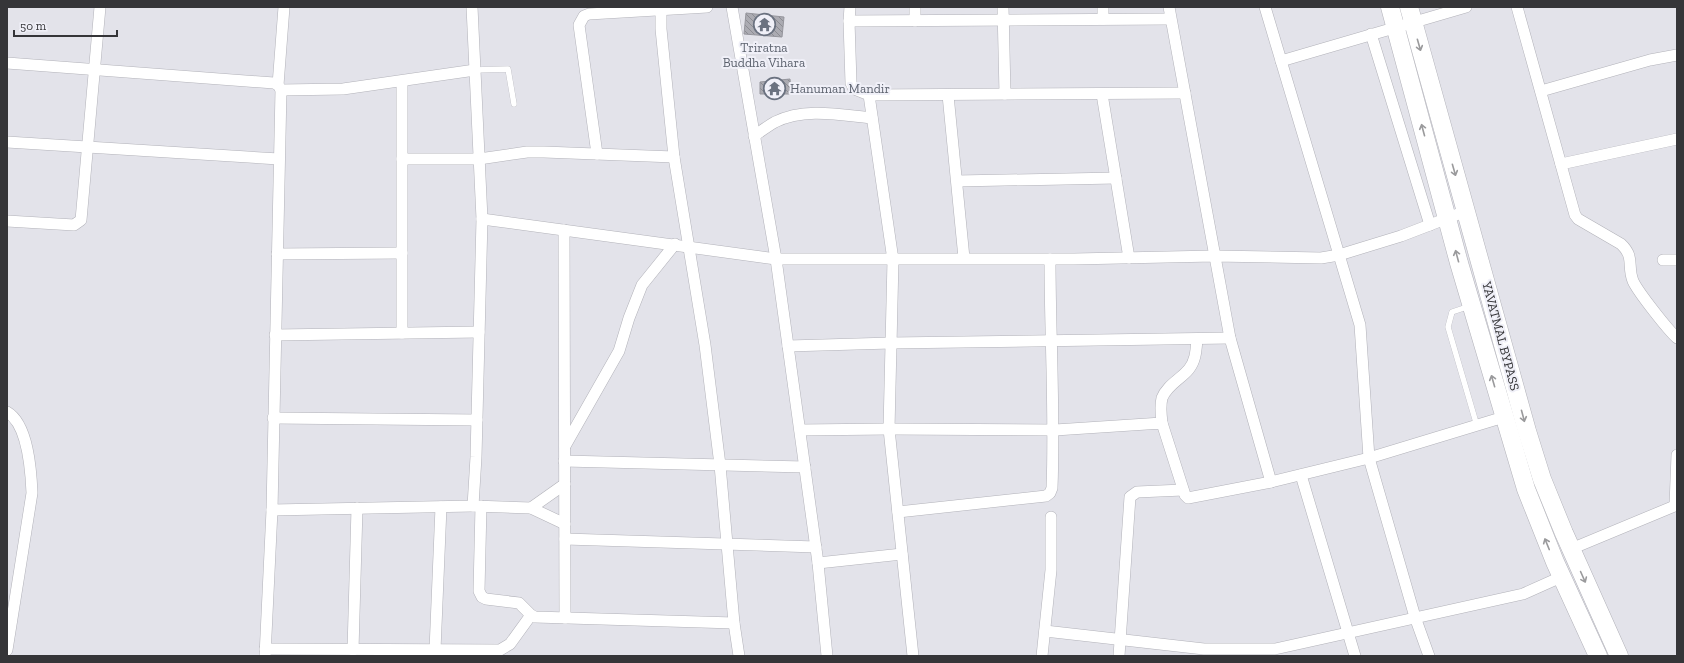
<svg xmlns="http://www.w3.org/2000/svg" width="1684" height="663" font-family="'Zilla Slab',serif">
	<defs>
		<pattern id="building-back-hatch" width="6" height="6" patternUnits="userSpaceOnUse"><rect width="6" height="6" fill="#ababb2"/><path d="M-1 5l2 2M0 0l6 6M5-1l2 2" fill="none" stroke="#8c8c92"/></pattern>
	</defs>
	<rect width="100%" height="100%" fill="#e3e3ea"/>
	<!-- building -->
	<g fill="url(#building-back-hatch)" stroke="#95959c">
		<path d="M746,13L784,17L782,37L744,34Z"/>
		<path d="M790,79L791,94H760V82Z"/>
	</g>
	<g fill="none" stroke-linecap="round" stroke-linejoin="round">
		<defs>
			<g id="lane">
				<path d="M475,70L508,69L514,104"/>
				<path d="M1470,306L1452,312L1448,327L1477,426"/>
			</g>
			<g id="street">
				<path d="M661,7V29L674,157L705,345L720,465L734,623L739,656"/>
				<path d="M732,7L776,259L818,563L827,656"/>
				<path d="M850,7L849,21L851,83L854,89L869,95L1185,93"/>
				<path d="M915,7V21"/>
				<path d="M1003,7L1005,94"/>
				<path d="M1103,7V19"/>
				<path d="M1169,7L1230,338L1271,482"/>
				<path d="M1265,7L1360,325L1369,458L1415,617L1429,656"/>
				<path d="M1517,7L1575,215L1578,219L1621,244C1635,257 1627,266 1633,281C1638,292 1668,330 1677,338"/>
				<path d="M849,21L1170,19"/>
				<path d="M1371,34L1430,225"/>
				<path d="M1281,61L1466,7"/>
				<path d="M7,63L274,83L278,85L281,90L272,510L265,656"/>
				<path d="M402,81V333"/>
				<path d="M278,85L284,7"/>
				<path d="M281,90L343,89L475,70"/>
				<path d="M1541,91L1650,60L1677,55"/>
				<path d="M1102,94L1129,258"/>
				<path d="M869,95L893,260L889,429L913,656"/>
				<path d="M948,95L964,258"/>
				<path d="M754,136C761,131 768,126 775,122C805,107 841,115 872,118"/>
				<path d="M7,142L279,159"/>
				<path d="M597,154L579,25L584,16L589,14L707,7"/>
				<path d="M402,159H479L527,152H544L674,157"/>
				<path d="M1561,164L1677,139"/>
				<path d="M957,181L1116,178"/>
				<path d="M482,219L776,259H1074L1214,256L1321,258L1339,255L1401,236L1466,211"/>
				<path d="M7,221L74,225L81,220L100,7"/>
				<path d="M564,230L565,618"/>
				<path d="M277,254L402,253"/>
				<path d="M1663,260H1677"/>
				<path d="M275,335L479,332"/>
				<path d="M788,346L891,343L1230,338"/>
				<path d="M7,412C28,424 31,470 32,493L7,650"/>
				<path d="M273,418L477,420"/>
				<path d="M1162,423C1161,415 1160,406 1162,398C1167,385 1181,379 1189,369C1196,360 1196,350 1197,339"/>
				<path d="M800,430L889,429L1055,430L1162,423L1185,495L1188,498L1271,482L1369,458L1504,417"/>
				<path d="M565,446L619,351L629,318L642,285L675,244"/>
				<path d="M564,461L805,467"/>
				<path d="M1301,475L1355,656"/>
				<path d="M1675,505L1677,455"/>
				<path d="M473,506L531,508L565,524"/>
				<path d="M481,506L479,591L482,597L486,599L519,603L531,615L535,617L734,623"/>
				<path d="M531,508L565,484"/>
				<path d="M272,510L473,506L476,457L482,219L472,7"/>
				<path d="M898,512L1046,496L1050,493L1052,488C1055,412 1050,335 1050,259"/>
				<path d="M565,539L816,547"/>
				<path d="M1571,549L1677,505"/>
				<path d="M818,563L902,554"/>
				<path d="M1045,631L1204,649H1275L1523,594L1561,577"/>
				<path d="M265,649L500,650L510,644L531,615"/>
				<path d="M353,650L357,508"/>
				<path d="M435,650L441,507"/>
				<path d="M1042,656L1051,570V517"/>
				<path d="M1119,656L1130,497L1137,492L1183,490"/>
			</g>
			<g id="primary">
				<path d="M1390,7L1459,263L1526,489L1555,562L1598,656"/>
				<path d="M1409,7L1527,431L1542,479L1564,533L1619,656"/>
			</g>
		</defs>
		<!-- lane casing -->
		<use href="#lane" stroke="#b2b2b9" stroke-width="6"/>
		<!-- street casing -->
		<use href="#street" stroke="#b2b2b9" stroke-width="12"/>
		<!-- primary casing -->
		<use href="#primary" stroke="#b2b2b9" stroke-width="19"/>
		<!-- lane -->
		<use href="#lane" stroke="#fff" stroke-width="5.5"/>
		<!-- street -->
		<use href="#street" stroke="#fff" stroke-width="11"/>
		<!-- primary -->
		<use href="#primary" stroke="#fff" stroke-width="18"/>
	</g>
	<!-- one-way arrows -->
	<defs><path id="oneway-shaft" d="M-6 0H5M1.5-3L5.5 0L1.5 3" fill="none" stroke-width="1.6" stroke-linecap="round" stroke-linejoin="round"/></defs>
	<g stroke="#9a9a9c">
		<use href="#oneway-shaft" transform="translate(1419 45) rotate(74)"/>
		<use href="#oneway-shaft" transform="translate(1423 130) rotate(-105)"/>
		<use href="#oneway-shaft" transform="translate(1454 170) rotate(74)"/>
		<use href="#oneway-shaft" transform="translate(1457 256) rotate(-105)"/>
		<use href="#oneway-shaft" transform="translate(1493 381) rotate(-106)"/>
		<use href="#oneway-shaft" transform="translate(1523 416) rotate(75)"/>
		<use href="#oneway-shaft" transform="translate(1547 544) rotate(-112)"/>
		<use href="#oneway-shaft" transform="translate(1583 577) rotate(66)"/>
	</g>
	<!-- icons -->
	<defs>
		<symbol id="temple-ring" viewBox="-11 -11 22 22"><circle r="9.5" fill="#f0f0f8" stroke="#6b7280" stroke-width="1.5"/><path d="M0-6L5-2H3V0L6.5 2.5H4V6H1.5V3h-3V6H-4V2.5H-6.5L-3 0V-2H-5Z" fill="#6b7280"/></symbol>
	</defs>
	<g fill-rule="evenodd">
		<use href="#temple-ring" x="752" y="12" width="25" height="25"/>
		<use href="#temple-ring" x="762" y="76" width="25" height="25"/>
	</g>
	<g text-anchor="middle" dominant-baseline="central" stroke-width="4" stroke-linejoin="round" paint-order="stroke">
		<!-- worship labels -->
		<g font-size="13" fill="#5b616d" stroke="#f0f0f8">
			<text x="764" y="47">Triratna<tspan x="764" dy="15">Buddha Vihara</tspan></text>
			<text x="790" y="88" text-anchor="start">Hanuman Mandir</text>
		</g>
		<!-- street labels -->
		<g font-size="13" fill="#353538" stroke="#f0f0f8">
			<text transform="translate(1501 336) rotate(75)">YAVATMAL BYPASS</text>
		</g>
	</g>
	<!-- border -->
	<rect width="1684" height="663" fill="none" stroke="#353538" stroke-width="16"/>
	<!-- scale -->
	<path d="M14 30v6h103v-6" fill="none" stroke="#353538" stroke-width="2"/>
	<text x="20" y="30" font-size="12" fill="#353538" stroke="#f0f0f8" stroke-width="3" paint-order="stroke">50 m</text>
</svg>
